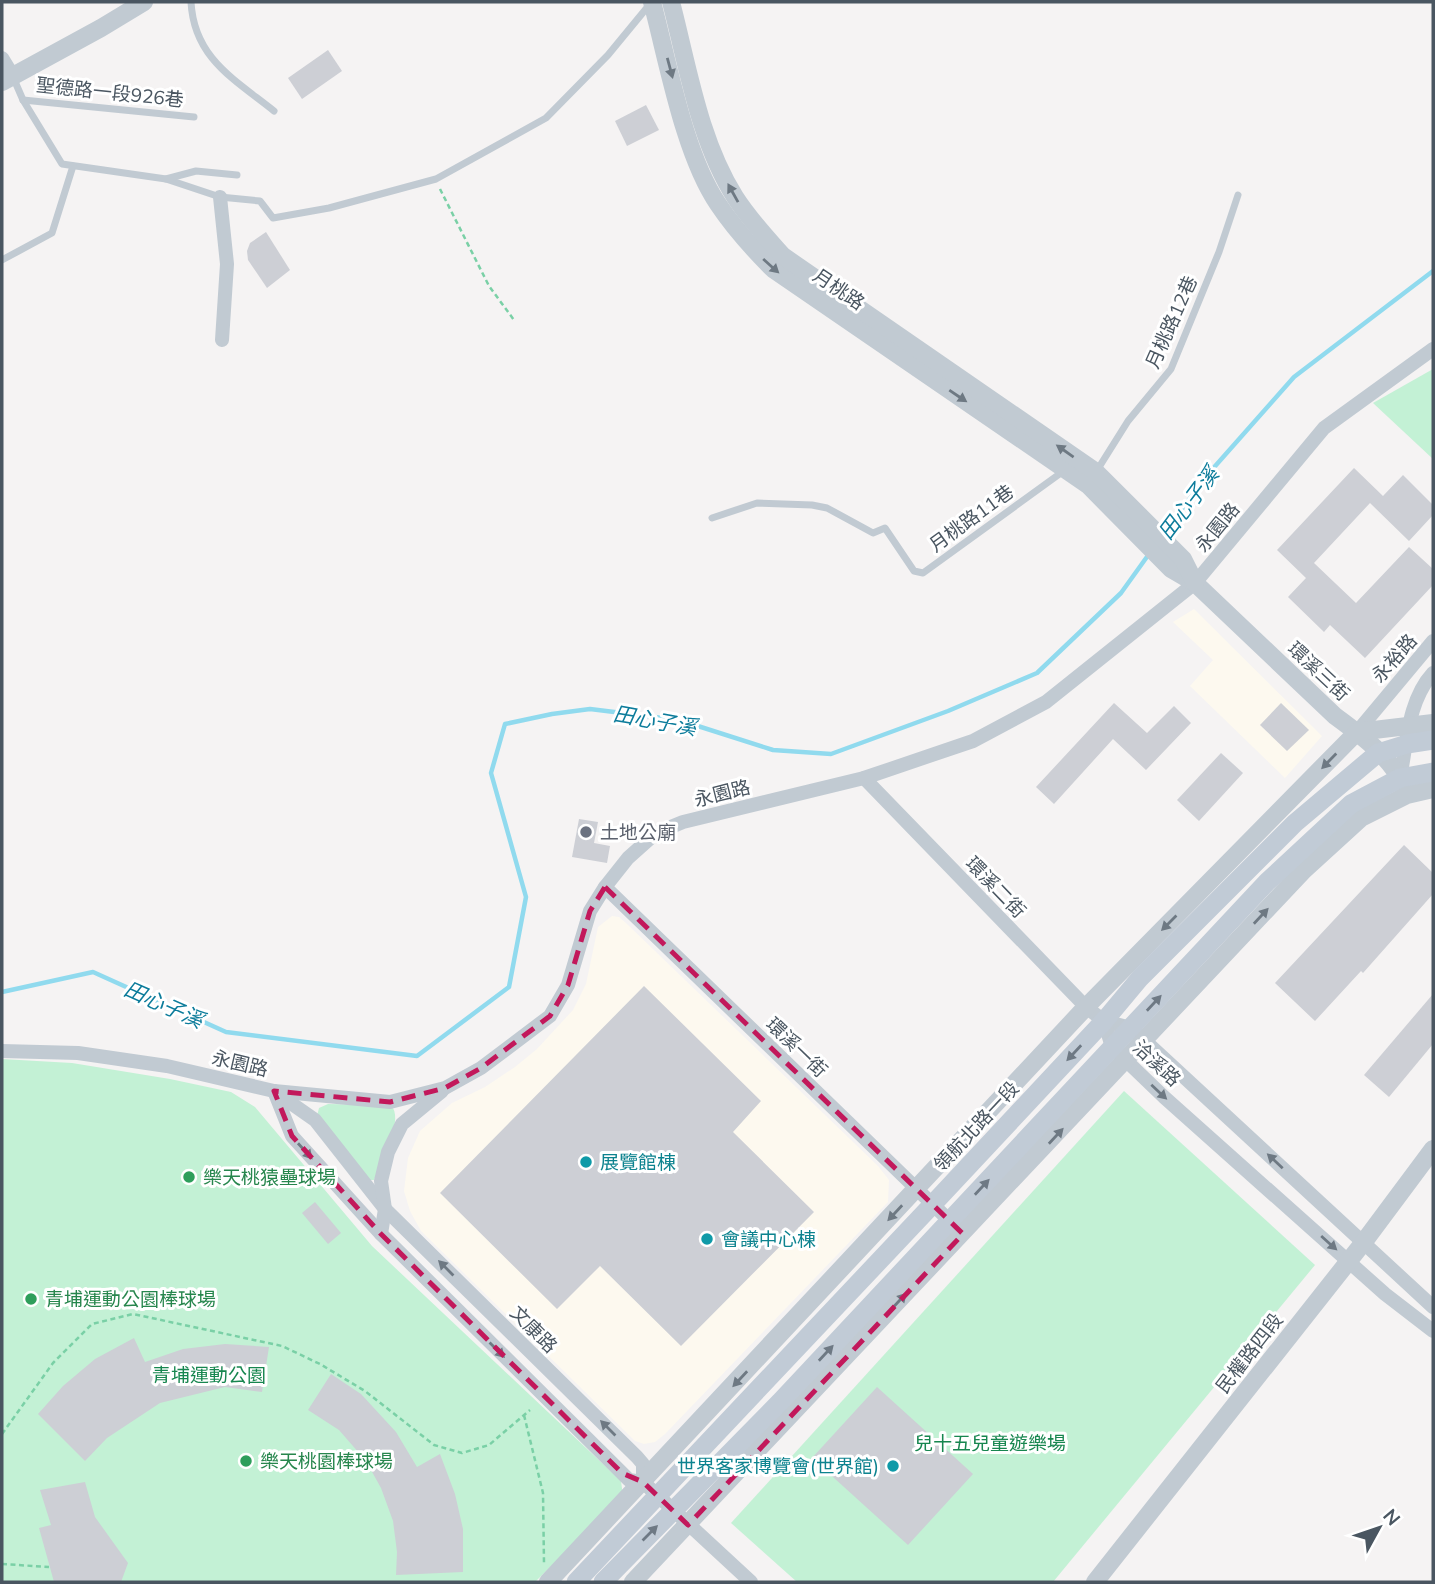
<svg xmlns="http://www.w3.org/2000/svg" width="1435" height="1584" font-family="Mulish,'Noto Sans TC',sans-serif">
	<rect width="100%" height="100%" fill="#f5f3f3"/>
	<!-- commercial -->
	<g fill="#fdf9ef">
		<path d="M1194,609L1322,736L1285,778L1190,686L1213,660L1173,622Z"/>
		<path d="M612,916L619,917L627,924L878,1166L889,1180L888,1202L665,1434L655,1442L644,1444L635,1441L421,1231L410,1211L404,1191L408,1158L420,1131L452,1103L485,1087L515,1067L537,1049L573,1010L586,984L598,927Z"/>
	</g>
	<!-- green -->
	<g fill="#c3f1d5">
		<path d="M1433,369V459L1373,403Z"/>
		<path d="M2,1059L72,1063L170,1079L231,1092L255,1107L372,1246L621,1481L623,1496L535,1582H2Z"/>
		<path d="M1124,1091L1315,1265L1053,1582H797L731,1523Z"/>
		<path d="M328,1104L380,1105L393,1108C402,1124 381,1162 374,1180H364L316,1120L319,1108Z"/>
	</g>
	<g fill="none" stroke-linecap="round" stroke-linejoin="round">
		<!-- stream -->
		<g stroke="#90daee" stroke-width="4.5">
			<path d="M1164,533L1209,473L1294,377L1433,271"/>
			<path d="M2,992L93,972L226,1032L417,1056L509,987L526,897L491,773L505,724L552,714L590,709L679,720L773,750L831,754L948,711L1037,673L1121,593L1149,554"/>
		</g>
	</g>
	<!-- building -->
	<g fill="#cdcfd5">
		<path d="M328,50L342,71L302,99L288,78Z"/>
		<path d="M646,105L659,130L627,146L615,121Z"/>
		<path d="M266,232L290,270L267,288L248,260L247,251L250,243Z"/>
		<path d="M1354,468L1383,496L1403,475L1433,505V515L1409,541L1370,503L1314,563L1356,603L1409,547L1433,569V585L1365,658L1330,625L1324,632L1288,597L1306,578L1277,550Z"/>
		<path d="M1114,703L1147,733L1174,706L1191,723L1146,770L1113,739L1054,804L1036,787Z"/>
		<path d="M1281,703L1309,730L1287,751L1260,725Z"/>
		<path d="M1221,753L1243,773L1199,821L1177,800Z"/>
		<path d="M579,819L598,822L594,843L610,846L607,863L572,857Z"/>
		<path d="M1404,845L1433,873V894L1363,973L1361,971L1315,1021L1275,983Z"/>
		<path d="M644,986L761,1101L733,1132L814,1212L681,1346L600,1266L557,1309L440,1193Z"/>
		<path d="M1433,994V1044L1389,1097L1364,1075Z"/>
		<path d="M315,1202L341,1233L328,1244L302,1213Z"/>
		<path d="M134,1338L145,1362L183,1349L225,1344L269,1347L262,1392L225,1387L160,1403L107,1438L85,1461L38,1414L63,1386L95,1359Z"/>
		<path d="M331,1374L361,1394L396,1432L417,1467L440,1454L455,1494L463,1529V1572L396,1575L397,1552L393,1521L381,1488L366,1461L339,1430L308,1410Z"/>
		<path d="M877,1387L973,1474L908,1545L812,1458Z"/>
		<path d="M85,1482L95,1517L128,1563L121,1582H54L39,1528L51,1525L40,1490Z"/>
	</g>
	<g fill="none" stroke-linecap="round" stroke-linejoin="round">
		<!-- path -->
		<g stroke="#7ad0a6" stroke-width="2.5" stroke-dasharray="5 3.5" stroke-linecap="butt">
			<path d="M440,189L489,286L514,320"/>
			<path d="M524,1415L543,1493L544,1563"/>
			<path d="M2,1434L53,1363L92,1324L133,1314L282,1346L320,1364L365,1391L434,1445L462,1453L489,1445L530,1410"/>
			<path d="M2,1564L49,1567"/>
		</g>
		<!-- service -->
		<g stroke="#c1cad2" stroke-width="7">
			<path d="M191,2C194,58 234,79 274,111"/>
			<path d="M13,77L23,100L62,164L166,179L220,197L260,201L273,218L329,208L436,179L510,138L546,118L608,55L650,4"/>
			<path d="M23,100L194,117"/>
			<path d="M166,179L196,171L237,175"/>
			<path d="M2,260L52,233L73,166"/>
			<path d="M1096,472L1128,421L1171,369L1219,252L1238,195"/>
			<path d="M712,518L757,503L812,505L827,508L873,533L885,528L914,571L923,573L1065,470"/>
		</g>
		<!-- minor -->
		<g stroke="#c1cad2" stroke-width="14">
			<path d="M2,58L13,76"/>
			<path d="M220,197L227,264L222,340"/>
			<path d="M1357,732L1433,641"/>
			<path d="M864,778L1086,1007L1104,1021L1131,1028L1433,1307"/>
			<path d="M1400,778C1407,743 1408,700 1433,673"/>
			<path d="M605,887L956,1227"/>
			<path d="M1104,1021L1112,1047L1164,1097L1385,1294L1433,1331"/>
			<path d="M2,1051L78,1053L167,1066L274,1091L390,1102L445,1088L481,1068L550,1016L568,985L590,911L605,887L628,858L656,833L683,822L864,778L973,741L1046,702L1195,583L1324,428L1433,349"/>
			<path d="M274,1091L292,1136L381,1234L622,1473L629,1480L643,1482L751,1582"/>
			<path d="M275,1092L315,1120L385,1209L637,1457L643,1464V1482"/>
			<path d="M381,1234L385,1209L381,1181L388,1152L402,1124L442,1091"/>
		</g>
		<!-- tertiary -->
		<g stroke="#c1cad2" stroke-width="18">
			<path d="M652,2C668,62 684,154 718,204C734,228 753,249 773,269L1088,485L1171,569L1195,583L1335,716C1361,735 1392,758 1405,788"/>
			<path d="M671,2C688,67 699,140 735,197C749,219 766,237 783,256L1096,472L1183,559L1195,583"/>
			<path d="M2,82L101,28L144,2"/>
			<path d="M548,1582L1086,1007L1357,732L1433,723"/>
			<path d="M633,1582L1304,870L1361,818L1407,795L1433,789"/>
			<path d="M1095,1582L1363,1243L1433,1149"/>
		</g>
		<!-- secondary -->
		<g stroke="#c1cbd6" stroke-width="19">
			<path d="M576,1582L932,1205L1104,1021L1140,978L1295,823L1378,753L1407,744L1433,740"/>
			<path d="M603,1582L780,1402L1267,882L1351,804L1400,778L1433,772"/>
		</g>
	</g>
	<!-- one-way arrows -->
	<defs><path id="oneway-solid" d="M-6-.8H1V-3.2L6.5 0L1 3.2V.8H-6Z" transform="scale(1.75)"/></defs>
	<g fill="#6e7983">
		<use href="#oneway-solid" transform="translate(670 68) rotate(75)"/>
		<use href="#oneway-solid" transform="translate(733 193) rotate(-119)"/>
		<use href="#oneway-solid" transform="translate(771 266) rotate(42)"/>
		<use href="#oneway-solid" transform="translate(958 396) rotate(34)"/>
		<use href="#oneway-solid" transform="translate(1065 451) rotate(-145)"/>
		<use href="#oneway-solid" transform="translate(1329 761) rotate(134)"/>
		<use href="#oneway-solid" transform="translate(1261 916) rotate(-47)"/>
		<use href="#oneway-solid" transform="translate(1169 923) rotate(135)"/>
		<use href="#oneway-solid" transform="translate(1159 1092) rotate(43)"/>
		<use href="#oneway-solid" transform="translate(1056 1136) rotate(-47)"/>
		<use href="#oneway-solid" transform="translate(305 1151) rotate(48)"/>
		<use href="#oneway-solid" transform="translate(1275 1161) rotate(-137)"/>
		<use href="#oneway-solid" transform="translate(895 1213) rotate(133)"/>
		<use href="#oneway-solid" transform="translate(1329 1243) rotate(42)"/>
		<use href="#oneway-solid" transform="translate(446 1268) rotate(-135)"/>
		<use href="#oneway-solid" transform="translate(899 1301) rotate(-47)"/>
		<use href="#oneway-solid" transform="translate(497 1350) rotate(45)"/>
		<use href="#oneway-solid" transform="translate(740 1379) rotate(133)"/>
		<use href="#oneway-solid" transform="translate(608 1428) rotate(-135)"/>
	</g>
	<g fill="#6e7984">
		<use href="#oneway-solid" transform="translate(1154 1003) rotate(-47)"/>
		<use href="#oneway-solid" transform="translate(1074 1053) rotate(133)"/>
		<use href="#oneway-solid" transform="translate(982 1187) rotate(-47)"/>
		<use href="#oneway-solid" transform="translate(826 1353) rotate(-47)"/>
		<use href="#oneway-solid" transform="translate(650 1533) rotate(-45)"/>
	</g>
	<!-- marked area -->
	<path fill="none" stroke="#c2185b" stroke-width="5" stroke-dasharray="14 9" stroke-linejoin="round" d="M605,887L963,1234L688,1525L643,1482L622,1473L381,1234L292,1136L274,1091L390,1102L445,1088L481,1068L550,1016L568,985L590,911Z"/>
	<!-- markers -->
	<circle fill="#6b7280" stroke="#fff" stroke-width="2.5" cx="586" cy="832" r="7"/>
	<g fill="#0f9aa8" stroke="#fff" stroke-width="2.5">
		<circle cx="586" cy="1162" r="7"/>
		<circle cx="707" cy="1239" r="7"/>
		<circle cx="893" cy="1466" r="7"/>
	</g>
	<g fill="#2e9e5b" stroke="#fff" stroke-width="2.5">
		<circle cx="189" cy="1177" r="7"/>
		<circle cx="31" cy="1299" r="7"/>
		<circle cx="246" cy="1461" r="7"/>
	</g>
	<g text-anchor="middle" dominant-baseline="central" stroke-width="6" stroke-linejoin="round" paint-order="stroke">
		<!-- street labels -->
		<g font-size="19" fill="#4a5661" stroke="#fff">
			<text transform="translate(110 92) rotate(6)">聖德路一段926巷</text>
			<text transform="translate(839 289) rotate(34)">月桃路</text>
			<text transform="translate(1171 322) rotate(-66)">月桃路12巷</text>
			<text transform="translate(971 518) rotate(-36)">月桃路11巷</text>
			<text transform="translate(1217 527) rotate(-51)">永園路</text>
			<text transform="translate(1394 658) rotate(-49)">永裕路</text>
			<text transform="translate(1319 671) rotate(43)">環溪三街</text>
			<text transform="translate(722 793) rotate(-14)">永園路</text>
			<text transform="translate(996 887) rotate(46)">環溪二街</text>
			<text transform="translate(797 1047) rotate(44)">環溪一街</text>
			<text transform="translate(240 1063) rotate(13)">永園路</text>
			<text transform="translate(1157 1063) rotate(43)">洽溪路</text>
			<text transform="translate(976 1126) rotate(-47)">領航北路一段</text>
			<text transform="translate(534 1329) rotate(45)">文康路</text>
			<text transform="translate(1249 1353) rotate(-52)">民權路四段</text>
		</g>
		<!-- worship labels -->
		<g font-size="19" fill="#5b616d" stroke="#fff" text-anchor="start">
			<text x="600" y="832">土地公廟</text>
		</g>
		<!-- culture labels -->
		<g font-size="19" fill="#0d838f" stroke="#fff" text-anchor="start">
			<text x="600" y="1162">展覽館棟</text>
			<text x="721" y="1239">會議中心棟</text>
			<text x="879" y="1466" text-anchor="end">世界客家博覽會(世界館)</text>
		</g>
		<!-- leisure labels -->
		<g font-size="19" fill="#27864d" stroke="#fff" text-anchor="start">
			<text x="203" y="1177">樂天桃猿壘球場</text>
			<text x="45" y="1299">青埔運動公園棒球場</text>
			<text x="260" y="1461">樂天桃園棒球場</text>
		</g>
		<!-- park labels -->
		<g font-size="19" fill="#17864f" stroke="#fff">
			<text x="209" y="1375">青埔運動公園</text>
			<text x="990" y="1443">兒十五兒童遊樂場</text>
		</g>
		<!-- water labels -->
		<g font-size="21" font-style="italic" fill="#0c7c9b" stroke="#fff">
			<text transform="translate(1188 503) rotate(-53)">田心子溪</text>
			<text transform="translate(655 720) rotate(10)">田心子溪</text>
			<text transform="translate(164 1004) rotate(24)">田心子溪</text>
		</g>
	</g>
	<!-- border -->
	<rect width="1435" height="1584" fill="none" stroke="#4a5661" stroke-width="7"/>
	<!-- north arrow -->
	<g transform="translate(1379 1528) rotate(50)" stroke="#ffffff" stroke-width="5" paint-order="stroke">
	<path d="M0-5L12 26L0 18L-12 26Z" fill="#4a5661"/>
	<text y="-10" font-size="19" font-weight="bold" text-anchor="middle" fill="#4a5661">N</text>
	</g>
</svg>
